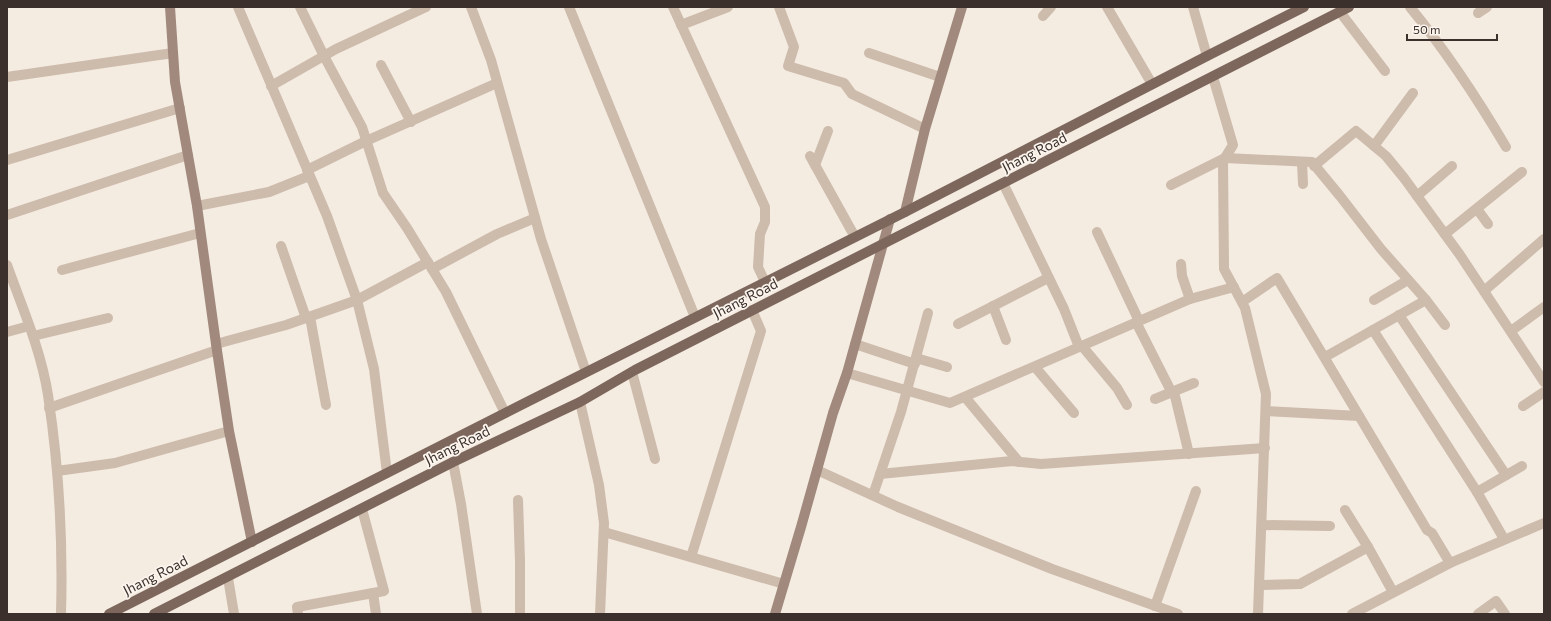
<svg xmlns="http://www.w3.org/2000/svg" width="1551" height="621" font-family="Commissioner,sans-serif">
	<rect width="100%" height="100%" fill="#f4ebe1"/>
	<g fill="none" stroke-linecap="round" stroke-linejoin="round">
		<!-- street -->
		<g stroke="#cdbbac" stroke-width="10">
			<path d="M238,7L327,216L357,300L374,369L387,473"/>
			<path d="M300,7L324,56L362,127L383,193L407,228L446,292L505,413"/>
			<path d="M471,7L491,60L541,239L586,372"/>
			<path d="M569,7L695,317"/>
			<path d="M673,7L765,207V222L760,234L758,267L765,282"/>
			<path d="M779,7L794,47L788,66L844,83L852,94L925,129"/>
			<path d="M1107,7L1152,84"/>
			<path d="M1193,7L1207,56"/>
			<path d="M1410,7C1446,51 1477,98 1506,147"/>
			<path d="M1340,12L1385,71"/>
			<path d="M1478,13L1487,7"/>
			<path d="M1043,16L1051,7"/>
			<path d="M681,25L728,7"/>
			<path d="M869,53L940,77"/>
			<path d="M381,65L411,122"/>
			<path d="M7,77L173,53"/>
			<path d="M1213,77L1233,145L1223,161L1224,269L1245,308L1266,394L1258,614"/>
			<path d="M271,86L336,49L426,7"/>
			<path d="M1374,146L1413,93"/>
			<path d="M810,156L855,237"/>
			<path d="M7,160L180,108"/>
			<path d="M1302,162L1303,184"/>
			<path d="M815,165L828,131"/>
			<path d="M1314,166L1356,131L1386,156L1404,178L1460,255L1544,382"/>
			<path d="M307,170L366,141L497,83"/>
			<path d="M1003,183L1064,309L1079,347"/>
			<path d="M1171,185L1225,158L1312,162L1340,196L1381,249L1426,300L1445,325"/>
			<path d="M1417,196L1452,166"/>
			<path d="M197,206L269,192L309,176"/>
			<path d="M1477,209L1488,224"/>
			<path d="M7,215L188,155"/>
			<path d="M1097,232L1139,321"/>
			<path d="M1445,234L1522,172"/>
			<path d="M281,246L306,318"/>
			<path d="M1181,264L1182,276L1190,299"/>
			<path d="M7,265C22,307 41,350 48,395C59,467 63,542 61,614"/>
			<path d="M432,269L497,234L535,218"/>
			<path d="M62,270L200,233"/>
			<path d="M1484,291L1544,239"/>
			<path d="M1374,300L1408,280"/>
			<path d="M1242,302L1277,278L1427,530L1432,533L1450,563"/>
			<path d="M993,306L1006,340"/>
			<path d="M1399,315L1506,475"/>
			<path d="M310,317L326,405"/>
			<path d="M1136,322L1172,393"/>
			<path d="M958,324L1048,278"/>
			<path d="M1373,330L1477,492L1504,539"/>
			<path d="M1511,331L1544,307"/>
			<path d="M7,332L29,326"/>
			<path d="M33,336L108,318"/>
			<path d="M216,344L286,325L357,300L428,262"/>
			<path d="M855,344L915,364"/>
			<path d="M1082,346L1117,388L1127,405"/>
			<path d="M1325,357L1426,300"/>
			<path d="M916,358L947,367"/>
			<path d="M1035,367L1074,413"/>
			<path d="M632,372L655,459"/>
			<path d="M847,373L950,403L1190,299L1234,287"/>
			<path d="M1174,392L1189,454"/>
			<path d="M965,397L1019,462"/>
			<path d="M1155,399L1194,383"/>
			<path d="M580,402L599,485L604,523L600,614"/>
			<path d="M1523,406L1544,392"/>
			<path d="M49,408L217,350"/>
			<path d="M1266,411L1359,416"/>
			<path d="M453,462L461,504L477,614"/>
			<path d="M817,470L898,507L1052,569L1178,614"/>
			<path d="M57,471L115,463L229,431"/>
			<path d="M880,474L1012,461L1041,464L1265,448"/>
			<path d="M1477,492L1522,466"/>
			<path d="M873,495L901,412L928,313"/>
			<path d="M518,500L520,561V614"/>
			<path d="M1345,510L1368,547L1393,592"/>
			<path d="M1262,525L1330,526"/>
			<path d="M604,532L784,584"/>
			<path d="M691,557L761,331L752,310"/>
			<path d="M228,578L234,614"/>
			<path d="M1260,585L1300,584L1368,547"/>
			<path d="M373,593L376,614"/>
			<path d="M1155,606L1196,491"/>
			<path d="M298,614L297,607L384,591L362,509"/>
			<path d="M1352,614L1450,563L1544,523"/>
			<path d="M1478,614L1496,601L1505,614"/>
		</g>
		<!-- secondary -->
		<g stroke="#a18a7d" stroke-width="10">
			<path d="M170,7L175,82L197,206L216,344L229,431L252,542"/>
			<path d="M905,212L925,129L962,7"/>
			<path d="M775,614L801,527L833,413L847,373L890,219"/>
		</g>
		<!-- primary -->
		<g stroke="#7d675c" stroke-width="10">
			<path d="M109,614L521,405L905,212L1207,56L1304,7"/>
			<path d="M154,614L453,462L580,402L635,370L1349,7"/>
		</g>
	</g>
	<g text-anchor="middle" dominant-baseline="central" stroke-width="3.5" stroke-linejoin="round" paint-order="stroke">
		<!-- street labels -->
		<g font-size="14" fill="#3b302b" stroke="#fbf5ee">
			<text transform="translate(1034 152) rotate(-27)">Jhang Road</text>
			<text transform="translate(745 298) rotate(-27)">Jhang Road</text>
			<text transform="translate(457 445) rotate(-26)">Jhang Road</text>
			<text transform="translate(155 575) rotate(-27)">Jhang Road</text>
		</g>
	</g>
	<!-- border -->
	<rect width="1551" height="621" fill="none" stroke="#3b302b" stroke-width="16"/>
	<!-- scale -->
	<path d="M1407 34v6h90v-6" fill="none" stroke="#3b302b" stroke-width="2"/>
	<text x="1413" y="34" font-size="12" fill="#3b302b" stroke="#fbf5ee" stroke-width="3" paint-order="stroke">50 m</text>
</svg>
